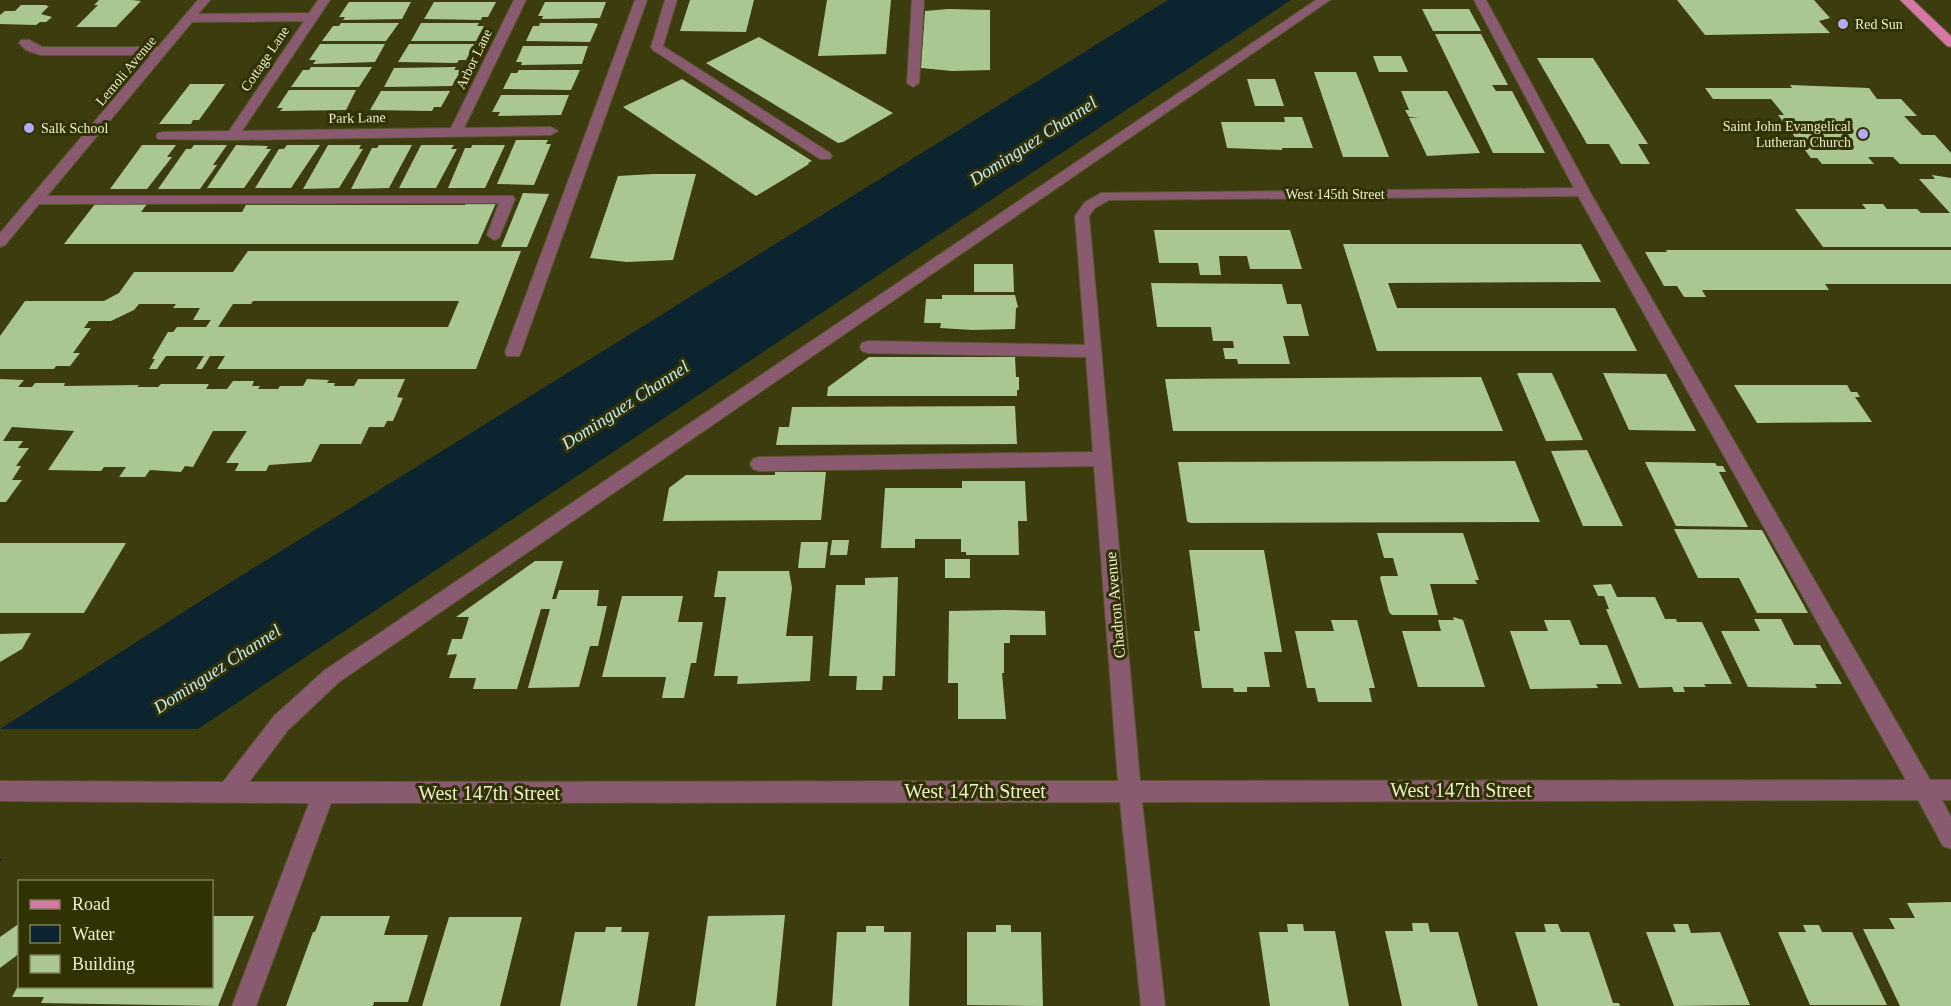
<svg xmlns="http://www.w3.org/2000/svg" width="1951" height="1006" font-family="'Times New Roman',serif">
	<rect width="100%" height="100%" fill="#3c3c0f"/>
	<!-- water -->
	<path fill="#0b2430" d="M1168,0H1291L0,861V729L207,597Z"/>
	<!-- pier -->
	<path fill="#3c3c0f" d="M0,729H202L8,859H0Z"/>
	<!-- building -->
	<g fill="#abc791" fill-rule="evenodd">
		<path d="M99,0H132L141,1L116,27H76L98,5H94Z"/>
		<path d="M690,0H754L746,32L680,31Z"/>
		<path d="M827,0H891L886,54L818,56Z"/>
		<path d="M1677,0H1814L1830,18L1819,21L1830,33L1705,35Z"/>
		<path d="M349,2H411L402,19L343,20L345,17H339Z"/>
		<path d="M434,2H496L488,17H482L481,20L424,19Z"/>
		<path d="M545,2H606L600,18L542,19L543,16H538Z"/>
		<path d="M21,5H47L46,6H49L41,14L52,17L46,22H40L36,25L0,24V15L5,11H15Z"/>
		<path d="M948,9L990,10V70L952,71L921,68L925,11Z"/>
		<path d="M1422,9H1469L1481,31H1433Z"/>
		<path d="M341,23H399L386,41H322L333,26H339Z"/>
		<path d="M421,23H479L477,26H484L476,41H411Z"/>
		<path d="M540,23H594L598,24L590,42L526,41L533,26H539Z"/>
		<path d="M1435,34H1481L1508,85H1492L1496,91H1512L1545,153H1493Z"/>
		<path d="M759,37L893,113L843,142L838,143L706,63Z"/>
		<path d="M320,44H385L375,62L313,64L316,60H309Z"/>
		<path d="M409,44H474L466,60H459L457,63L398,62Z"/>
		<path d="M523,46H588L582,64L521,65L522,62H516Z"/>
		<path d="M1373,56H1401L1408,72H1379Z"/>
		<path d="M1537,58H1593L1648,144H1638L1650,164H1621L1609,144H1587Z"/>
		<path d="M311,67H372L359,87H291L303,70H309Z"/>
		<path d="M456,67L454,70H461L452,86L384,87L394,68Z"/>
		<path d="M519,70H580L571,90L503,89L511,73H517Z"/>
		<path d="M1314,72H1356L1389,157H1343Z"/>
		<path d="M682,79L812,161L808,163L809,164L756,196L623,107Z"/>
		<path d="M1247,79H1275L1284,106H1255Z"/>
		<path d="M190,84H225L199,120H193L191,124H159Z"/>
		<path d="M1790,85L1869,88L1877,99H1901L1917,116H1904L1922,135H1935L1951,153V164H1900L1893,157H1868L1874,164H1822L1817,158H1811L1778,115H1784L1771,99H1713L1705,88H1792Z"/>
		<path d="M289,90H356L346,110L280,111L283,108H277Z"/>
		<path d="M381,91H450L441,107H434L432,111L370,110Z"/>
		<path d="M1401,91H1447L1480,153L1427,156L1409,118L1420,117H1409L1405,110H1409Z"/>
		<path d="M501,95H569L561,115L498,116L500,112H492Z"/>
		<path d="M1284,117H1302L1313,148H1282V150L1227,148L1221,122H1285Z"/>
		<path d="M516,140H548L546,144H551L534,185L497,184Z"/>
		<path d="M142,145H176L167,157H172L147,189H110Z"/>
		<path d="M194,145H227L213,165H217L200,189H158L186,149H191Z"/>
		<path d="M236,145L268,146L266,149H271L244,188H207Z"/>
		<path d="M287,145H320L291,188H255L279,149H284Z"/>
		<path d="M328,145H361L359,149H363L339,188L303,189Z"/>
		<path d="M379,145H412L389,188L351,189L372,148H377Z"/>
		<path d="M421,145H454L451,149H457L436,188H399Z"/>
		<path d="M472,145H505L485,188H448L465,148H471Z"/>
		<path d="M653,174H696L673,260L627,262L590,258L618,176Z"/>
		<path d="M1932,175L1951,178V247H1823L1795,209H1866L1862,204H1883L1887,209H1917L1921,213H1950L1919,179H1935Z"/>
		<path d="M523,193L549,194L527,247H501Z"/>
		<path d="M466,203H496L478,244H64L95,204H147L141,212H242L246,205H465Z"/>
		<path d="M1154,230H1290L1302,269H1250L1247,256H1219L1221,275H1200L1198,263H1159Z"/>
		<path d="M1343,244H1581L1601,282L1388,283L1397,308H1615L1637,351H1377Z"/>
		<path d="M1666,250H1951V284H1825L1829,290H1702L1706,297H1684L1677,286H1664L1645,252H1667Z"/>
		<path d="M248,251H521L476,369H217L225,356H210L202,369H196L204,356H166L157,369H149L155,359H152L168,332H173L177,327H206L211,320H193L200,308H173L176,304H139L134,310L111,321H89L84,328H91L73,353H80L70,366H56L54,369H0V336L25,301H104L119,293L134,272H233ZM253,301H459L448,327H218L233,304H251Z"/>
		<path d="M974,264H1013L1014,292H974Z"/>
		<path d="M1151,283L1282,284L1287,304H1301L1309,336H1283L1290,364H1238L1237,359H1225L1223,348H1234L1233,341H1213L1211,327H1157Z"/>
		<path d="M942,295H1015L1018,307L1016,308L1015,329L972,330L940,328L941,323H924L926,299H942Z"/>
		<path d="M869,357H1015L1016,377H1019V390H1017V396H827L828,387Z"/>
		<path d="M1517,373H1552L1583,440L1546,441Z"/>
		<path d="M1603,373L1666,374L1696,431L1629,430Z"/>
		<path d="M1481,377L1503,431H1173L1165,379Z"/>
		<path d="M0,379L24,380L18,387H32L35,383H65L64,386L139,385L137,387H158L161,384H209L206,389H227L233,381H254L252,386H260L258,389H278L280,386H303L307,379L329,380L327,383H335L334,386H354L358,379H405L397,397L403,398L393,421H387L384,427H369L361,444H320L311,462L269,465L266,471H235L239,463H226L247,431H213L193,467L185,466L181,472L150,470L145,477H119L126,467H104L101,471L48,470L74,431L12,427L3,441H23L18,448H29L16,466H21L12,480H22L6,502H0Z"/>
		<path d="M1734,385H1847L1851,392H1857L1860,397H1855L1872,422L1757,423Z"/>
		<path d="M1015,406L1017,444L776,445L779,427H789L792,407Z"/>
		<path d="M1587,450L1623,526H1583L1551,451Z"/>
		<path d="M1515,461L1540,522L1190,523L1187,521L1178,462Z"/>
		<path d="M1645,462L1715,463L1717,466H1723L1726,472H1719L1748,527L1676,526Z"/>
		<path d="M775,472H826L821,520L663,521L669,488L686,475H775Z"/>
		<path d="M962,481H1025L1027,521H1018L1019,555H966V552H961V539H915V548H881L885,488H962Z"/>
		<path d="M1674,529L1762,530L1808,613H1757L1739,578H1698Z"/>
		<path d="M1377,533H1463L1479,580H1475L1477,584H1430L1438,615H1392L1389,612L1380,578L1381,576H1398L1393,558H1384Z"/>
		<path d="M832,540H849L847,555H830Z"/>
		<path d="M801,542H828L825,568H798Z"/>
		<path d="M0,543H126L84,613H0Z"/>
		<path d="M1189,550H1264L1282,652H1264L1270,687H1247V692H1234L1233,688H1202L1194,631H1200Z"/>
		<rect x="945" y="559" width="25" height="19"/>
		<path d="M535,561H563L552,599H556L559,590H599L597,606H607L598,646H590L579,687L528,688L550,609H541L517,689H473L476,678H449L457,654L447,655L452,639H462L469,617H456Z"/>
		<path d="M718,571H789L792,588L786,636H813L810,681L737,684L738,676H714L726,597H714Z"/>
		<path d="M898,577L895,676H883L882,690H856L857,676H829L836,585H865V578Z"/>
		<path d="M1611,584L1617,597H1655L1665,619H1676L1677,622H1702L1732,684H1704L1706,687H1683L1685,692H1674L1672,687L1639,688L1606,609H1609L1604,596H1598L1593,585Z"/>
		<path d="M622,596H683L678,622H703L696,663H691L684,698H662L666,677H602Z"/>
		<path d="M1004,610L1045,611L1046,635H1010V643H1004V673H1002L1006,719H958V683H948L949,611Z"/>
		<path d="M1453,617L1463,620L1485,687H1418L1402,631H1441L1438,620H1454Z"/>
		<path d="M1754,619H1781L1794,645H1820L1842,684H1815L1817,688L1748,687L1721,631H1760Z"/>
		<path d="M1331,620H1357L1375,688H1369L1372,702H1318L1315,688H1307L1295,631H1334Z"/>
		<path d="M1544,620H1570L1580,645H1607L1622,684H1596L1598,688L1530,689L1510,631H1548Z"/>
		<path d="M31,633L22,649L0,662V634Z"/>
		<path d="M1951,902V1006H1900L1863,929H1895L1889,918H1915L1907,903Z"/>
		<path d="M785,915L776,1006H695L708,916Z"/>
		<path d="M212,916H254L218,1006L41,1003L44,997H12L20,982V986H212Z"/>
		<path d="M321,916H390L384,935H428L408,1002H374L373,1006H286L313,932H315Z"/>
		<path d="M449,917H522L500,1006H422Z"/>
		<path d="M20,923V953L0,968V937Z"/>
		<path d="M1412,923H1428L1430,932H1458L1478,1006H1402L1385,931H1413Z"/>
		<path d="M1287,924H1303L1304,931H1335L1349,1006H1270L1259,932H1288Z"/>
		<path d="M1544,924H1558L1561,932H1589L1613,1003H1619L1620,1006H1538L1515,932H1546Z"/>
		<path d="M1673,924H1688L1691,933L1720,932L1750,1005L1674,1006L1646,932H1676Z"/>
		<path d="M996,925H1011V932H1041L1043,1006L967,1005V932H996Z"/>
		<path d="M1803,925H1819L1822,932H1852L1887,1005H1810L1778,932H1806Z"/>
		<path d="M866,926H884V932H911L909,1006H832L837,932H866Z"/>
		<path d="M606,927H622L621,932H649L637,1006H560L575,932H605Z"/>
	</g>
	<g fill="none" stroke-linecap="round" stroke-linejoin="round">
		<defs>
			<g id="minor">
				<path d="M198,0H210L198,14L309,13L318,0H330L242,131L451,128L514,0H526L464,128L551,127L558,131L551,135L232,140L158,139L156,136L158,133L163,132L229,131L304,21L192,22L47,196H513L515,199L499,238L494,240L487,235L499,203L39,204L5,245L0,247V233L151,55H40L26,50L19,43L21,40H29L42,47H158Z"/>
				<path d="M635,0H647L521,352L519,356H507L505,352Z"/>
				<path d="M665,0H677L663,46L830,153L832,156L830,159H820L653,50L651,47Z"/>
				<path d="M912,0H924L919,83L913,87L907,83Z"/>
				<path d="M1316,0H1330L339,682L288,730L249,782L1118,781L1094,466L759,471L753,469L750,464L753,459L759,457L1093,452L1086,357L868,353L862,351L860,347L862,343L868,341L1085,345L1075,216L1085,202L1101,193L1574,188L1474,0H1486L1590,192L1930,780H1951V800H1942L1951,817V849L1943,846L1918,800L1142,802L1165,1006H1141L1120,802L331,803L256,1006H232L309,803L0,801V781L223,782L274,716L325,670ZM1578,196L1906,780L1140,781L1089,216L1095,208L1109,200Z"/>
			</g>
			<path id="major" d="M1900,0H1913L1951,36V47L1947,46Z"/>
		</defs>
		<!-- minor casing -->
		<use href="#minor" stroke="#58582e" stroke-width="2"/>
		<!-- major casing -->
		<use href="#major" stroke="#58582e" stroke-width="2"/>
		<!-- minor -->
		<use href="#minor" fill="#8a5a71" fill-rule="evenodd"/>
		<!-- major -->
		<use href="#major" fill="#d677a6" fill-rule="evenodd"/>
	</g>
	<!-- markers -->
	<g fill="#b6abf8" stroke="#313203" stroke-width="2">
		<circle cx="1843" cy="24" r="6"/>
		<circle cx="29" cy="128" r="6"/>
		<circle cx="1863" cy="134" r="6"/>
	</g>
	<g text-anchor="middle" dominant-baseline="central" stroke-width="6" stroke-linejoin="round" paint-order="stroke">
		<!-- far-poi labels -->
		<g font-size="14" fill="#eceecf" stroke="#313203" text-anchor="start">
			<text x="1855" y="24">Red Sun</text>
			<text x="1851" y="126" text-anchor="end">Saint John Evangelical<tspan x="1851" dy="16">Lutheran Church</tspan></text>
			<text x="41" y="128">Salk School</text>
		</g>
		<!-- far-street labels -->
		<g font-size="14" fill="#eceecf" stroke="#313203">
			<text transform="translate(265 59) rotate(-56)">Cottage Lane</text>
			<text transform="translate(474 59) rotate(-64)">Arbor Lane</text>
			<text transform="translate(126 71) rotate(-50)">Lemoli Avenue</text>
			<text transform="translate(357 118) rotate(-1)">Park Lane</text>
			<text x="1335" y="194">West 145th Street</text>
		</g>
		<!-- street labels -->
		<g font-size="16" fill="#eceecf" stroke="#313203">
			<text transform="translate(1115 605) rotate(-95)">Chadron Avenue</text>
		</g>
		<!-- water labels -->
		<g font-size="18" font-style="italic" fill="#c1e8fd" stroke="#313203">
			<text transform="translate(1033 141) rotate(-33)">Dominguez Channel</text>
			<text transform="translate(625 405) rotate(-33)">Dominguez Channel</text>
			<text transform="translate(217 669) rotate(-33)">Dominguez Channel</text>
		</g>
		<!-- near-street labels -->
		<g font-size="20" fill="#eceecf" stroke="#313203">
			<text x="1461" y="790">West 147th Street</text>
			<text x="975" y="791">West 147th Street</text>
			<text x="489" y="793">West 147th Street</text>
		</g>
	</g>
	<!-- legend -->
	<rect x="18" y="880" width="195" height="108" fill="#313203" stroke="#7c7d55" stroke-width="1.5"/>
	<rect x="30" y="900" width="30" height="9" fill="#d677a6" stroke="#7c7d55" stroke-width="1.5"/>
	<text x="72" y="910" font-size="18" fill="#eceecf">Road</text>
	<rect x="30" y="925" width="30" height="18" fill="#0b2430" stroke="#7c7d55" stroke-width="1.5"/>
	<text x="72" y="940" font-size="18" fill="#eceecf">Water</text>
	<rect x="30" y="955" width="30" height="18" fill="#abc791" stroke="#7c7d55" stroke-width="1.5"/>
	<text x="72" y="970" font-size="18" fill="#eceecf">Building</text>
</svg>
